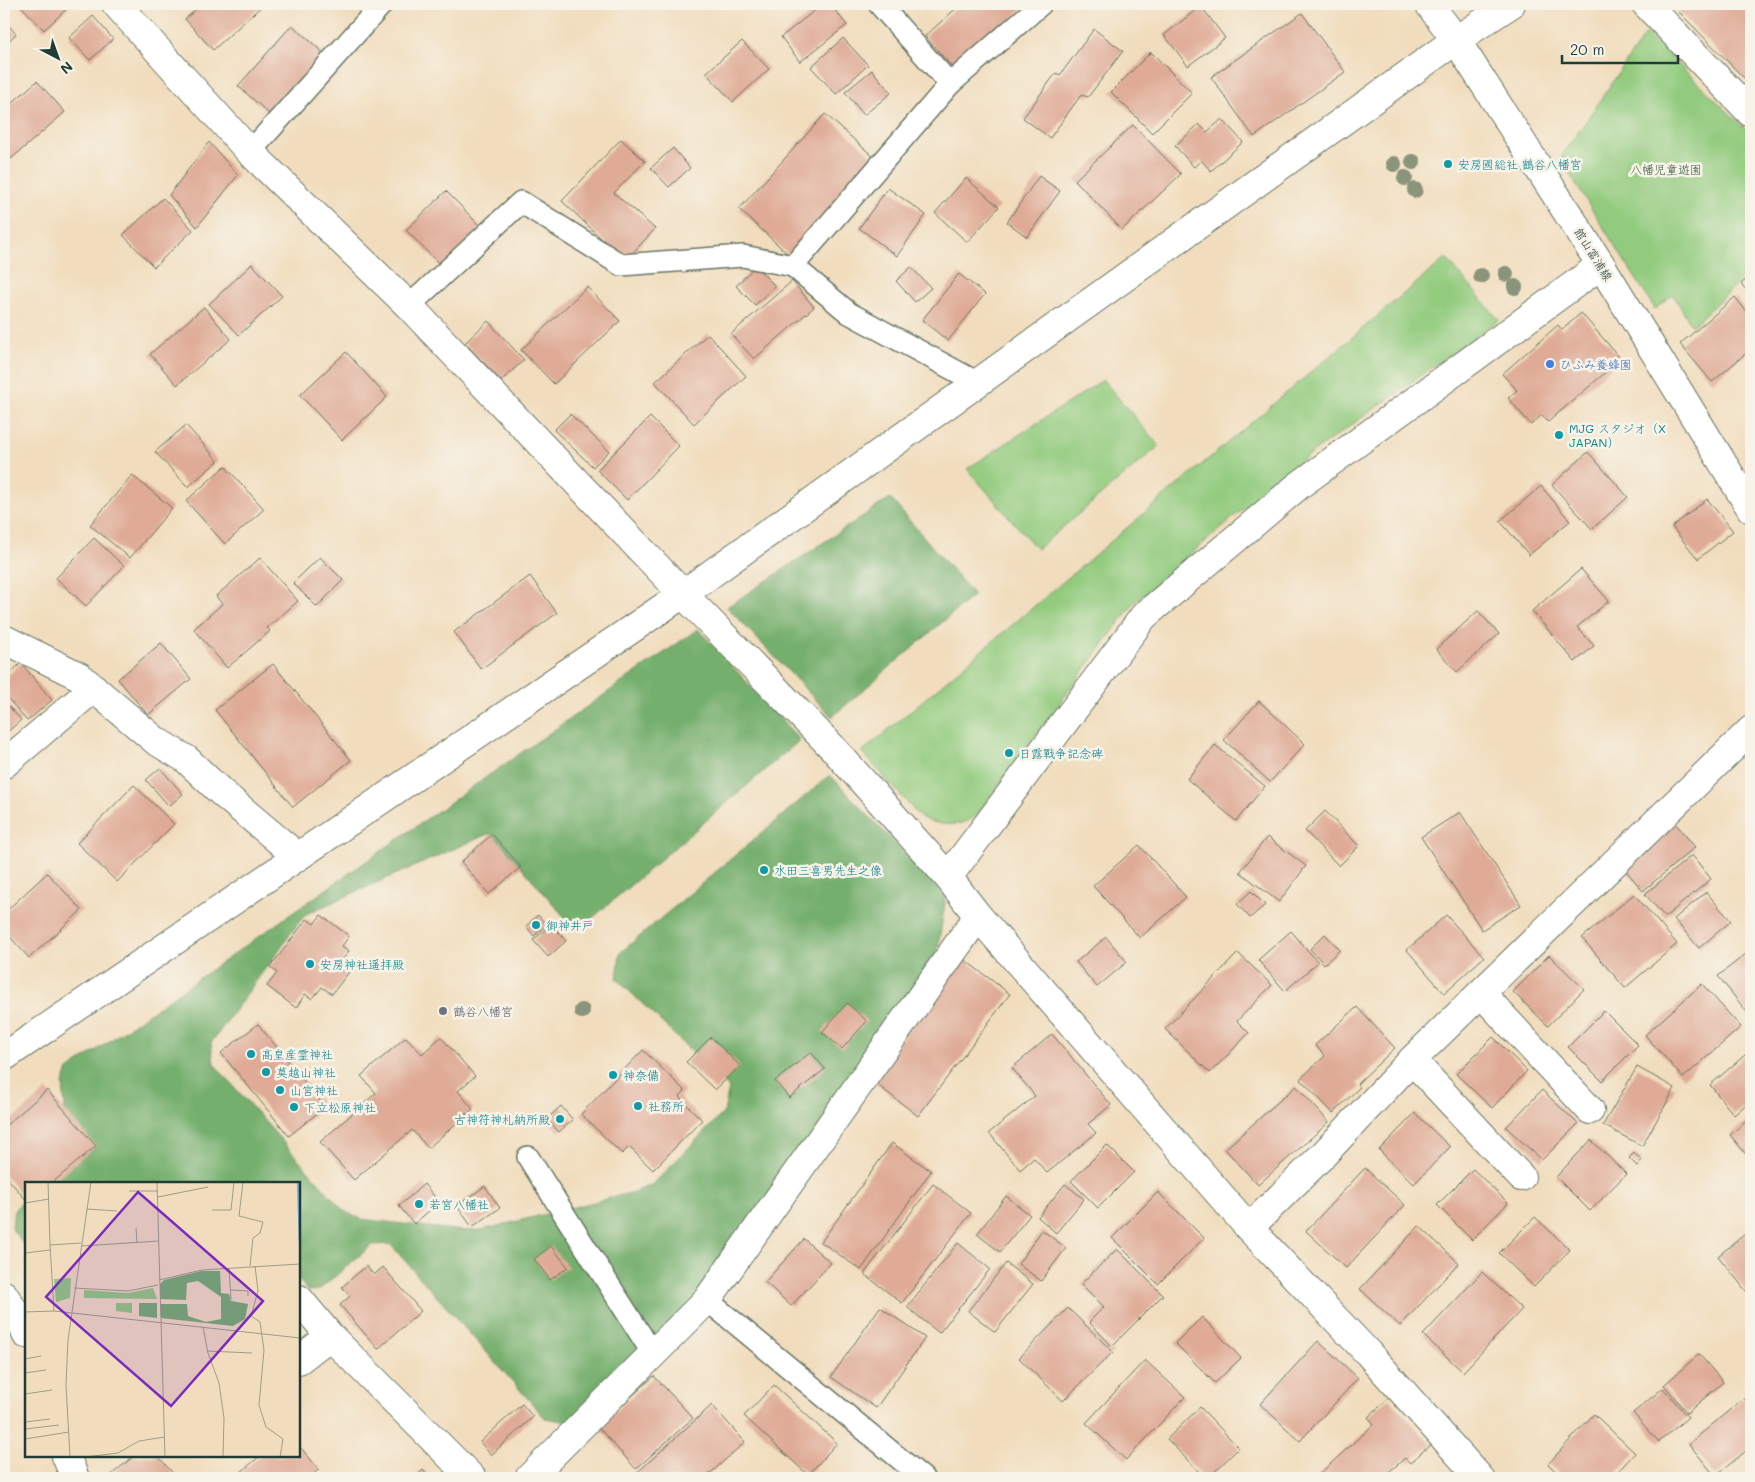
<svg xmlns="http://www.w3.org/2000/svg" width="1755" height="1482" font-family="Mali,'Klee One',sans-serif">
	<rect width="100%" height="100%" fill="#f7f3e8"/>
	<filter id="ink" filterUnits="userSpaceOnUse"><feTurbulence type="fractalNoise" baseFrequency=".02" numOctaves="2"/><feDisplacementMap in="SourceGraphic" scale="10" xChannelSelector="R" yChannelSelector="G"/><feConvolveMatrix kernelMatrix="1 2 1 2 8 2 1 2 1" color-interpolation-filters="sRGB"/></filter>
	<filter id="wash" filterUnits="userSpaceOnUse"><feTurbulence type="fractalNoise" baseFrequency=".0096" numOctaves="4" result="noise"/><feDisplacementMap in="SourceGraphic" scale="20" xChannelSelector="R" yChannelSelector="G"/><feGaussianBlur stdDeviation="1.12" result="paint"/><feColorMatrix in="noise" values="0 0 0 0 0 0 0 0 0 0 0 0 0 0 0 0 0 1.4 0 .05"/><feComposite in="paint" operator="in"/></filter>
	<g filter="url(#wash)">
		<rect width="100%" height="100%" fill="#f1ddbd"/>
		<!-- green -->
		<g fill="#92cb7e" stroke="#588459">
			<path d="M1646,33L1751,134V271L1692,326L1673,294L1655,309L1560,159Z"/>
			<path d="M1446,258L1499,320L1288,470L1133,604L976,816C961,828 937,826 920,817L862,752Z"/>
			<path d="M1103,380L1159,446L1037,549L967,469Z"/>
		</g>
		<!-- forest -->
		<g fill="#75af6d" stroke="#4a7650">
			<path d="M890,498L974,595L832,717L727,607Z"/>
			<path d="M698,629L800,740L589,921L567,920L494,835L488,834L308,913L300,921L211,1043L214,1064L344,1211L361,1219L463,1231L482,1230L634,1192L653,1184L724,1112L729,1088L617,979L620,953L830,775L946,897L936,961L702,1292L568,1422L545,1418L390,1244L372,1245L319,1290L308,1291L299,1280V1183H36L57,1158L67,1135L63,1083L68,1070Z"/>
			<path d="M26,1196V1248L12,1229L14,1211Z"/>
		</g>
		<g id="blocks">
			<!-- building -->
			<g fill="#dfab96">
				<path d="M19,4H72L44,30Z"/>
				<path d="M202,4H264L213,50L185,19Z"/>
				<path d="M355,4H372L363,12Z"/>
				<path d="M823,4H830L847,25L800,62L781,37Z"/>
				<path d="M961,4H1028L954,69L925,36Z"/>
				<path d="M1687,4H1751V85L1679,12Z"/>
				<path d="M1201,6L1225,38L1188,66L1164,35Z"/>
				<path d="M1302,13L1345,72L1254,137L1211,77Z"/>
				<path d="M93,16L113,39L90,60L69,38Z"/>
				<path d="M4,20L16,34L4,45Z"/>
				<path d="M292,25L328,57L274,118L238,86Z"/>
				<path d="M1094,29L1123,51L1088,97L1081,95L1050,138L1023,118L1056,73L1060,75Z"/>
				<path d="M843,38L868,65L836,94L811,67Z"/>
				<path d="M742,41L769,69L733,102L706,73Z"/>
				<path d="M1151,52L1192,93L1152,133L1111,92Z"/>
				<path d="M872,70L891,93L864,115L845,92Z"/>
				<path d="M37,81L65,112L11,159L4,151V110Z"/>
				<path d="M825,114L876,159L789,255L739,209Z"/>
				<path d="M1222,119L1243,142L1211,171L1201,160L1194,167L1175,146L1199,124L1207,132Z"/>
				<path d="M1133,125L1181,174L1122,230L1075,180Z"/>
				<path d="M621,139L645,161L614,193L655,229L625,261L562,201Z"/>
				<path d="M209,142L238,175L197,227L169,195Z"/>
				<path d="M673,148L690,168L669,187L651,168Z"/>
				<path d="M1039,176L1060,191L1027,237L1007,222Z"/>
				<path d="M966,178L999,207L967,242L935,213Z"/>
				<path d="M888,188L926,215L897,256L859,228Z"/>
				<path d="M446,191L482,228L442,267L406,230Z"/>
				<path d="M163,198L193,230L154,267L123,235Z"/>
				<path d="M252,264L282,296L239,335L209,304Z"/>
				<path d="M755,266L775,286L755,305L736,286Z"/>
				<path d="M911,267L931,288L915,302L896,281Z"/>
				<path d="M959,274L985,294L948,341L922,320Z"/>
				<path d="M1751,275V295L1741,284Z"/>
				<path d="M792,281L814,307L754,359L731,334Z"/>
				<path d="M587,287L620,321L554,384L521,350Z"/>
				<path d="M1735,297L1751,317V349L1712,382L1680,344Z"/>
				<path d="M204,307L231,339L177,385L150,354Z"/>
				<path d="M1581,313L1621,359L1548,422L1542,415L1531,425L1508,398L1517,390L1502,374L1558,325L1562,330Z"/>
				<path d="M488,321L524,360L501,381L465,343Z"/>
				<path d="M708,334L746,376L694,424L655,382Z"/>
				<path d="M346,352L387,397L342,440L300,395Z"/>
				<path d="M570,414L609,451L593,467L554,430Z"/>
				<path d="M650,417L679,446L627,500L597,470Z"/>
				<path d="M186,425L218,461L188,487L155,452Z"/>
				<path d="M1588,452L1628,497L1592,529L1552,485Z"/>
				<path d="M225,466L264,509L225,544L186,501Z"/>
				<path d="M132,475L172,508L130,558L90,525Z"/>
				<path d="M1541,486L1570,521L1529,555L1500,521Z"/>
				<path d="M1707,499L1733,531L1698,559L1672,527Z"/>
				<path d="M94,538L124,566L86,606L56,578Z"/>
				<path d="M320,557L343,580L317,607L293,583Z"/>
				<path d="M260,558L298,601L267,628L270,631L227,668L194,629L222,604L216,596Z"/>
				<path d="M1581,569L1609,601L1577,627L1594,646L1575,662L1532,611Z"/>
				<path d="M530,576L557,613L481,669L454,632Z"/>
				<path d="M1478,611L1499,634L1457,672L1436,649Z"/>
				<path d="M161,643L191,679L148,715L118,679Z"/>
				<path d="M21,663L52,700L27,721L4,694V679Z"/>
				<path d="M273,664L351,760L293,807L215,710Z"/>
				<path d="M4,701L21,720L4,735Z"/>
				<path d="M1259,701L1305,744L1270,782L1224,740Z"/>
				<path d="M1215,745L1265,786L1236,821L1187,779Z"/>
				<path d="M160,768L183,794L169,806L146,780Z"/>
				<path d="M134,785L174,824L117,882L77,843Z"/>
				<path d="M1325,811L1359,846L1339,866L1305,831Z"/>
				<path d="M1460,812L1521,905L1482,930L1421,837Z"/>
				<path d="M1675,823L1695,847L1643,891L1623,867Z"/>
				<path d="M492,834L521,867L489,894L461,862Z"/>
				<path d="M1267,837L1306,866L1279,902L1240,872Z"/>
				<path d="M1139,845L1186,897L1140,938L1093,886Z"/>
				<path d="M1692,855L1711,879L1665,917L1645,894Z"/>
				<path d="M47,873L82,910L29,958L4,930V913Z"/>
				<path d="M1251,891L1265,905L1250,918L1237,904Z"/>
				<path d="M1706,892L1731,921L1699,948L1674,919Z"/>
				<path d="M1634,894L1677,944L1625,988L1582,938Z"/>
				<path d="M321,915L349,936L342,946L349,951L342,961L352,968L332,994L322,987L312,999L305,994L296,1008L267,986L277,973L270,967L307,919L314,924Z"/>
				<path d="M538,915L547,925L534,936L526,926Z"/>
				<path d="M1446,915L1484,957L1444,993L1407,950Z"/>
				<path d="M552,924L566,941L548,957L533,940Z"/>
				<path d="M1291,931L1318,962L1285,991L1258,960Z"/>
				<path d="M1325,934L1340,950L1324,964L1310,949Z"/>
				<path d="M1106,937L1127,962L1097,987L1076,962Z"/>
				<path d="M1751,950V1017L1718,976Z"/>
				<path d="M1238,953L1272,985L1237,1021L1249,1033L1210,1073L1165,1029Z"/>
				<path d="M1549,955L1584,989L1548,1026L1513,992Z"/>
				<path d="M962,958L1010,994L918,1116L871,1080Z"/>
				<path d="M1702,984L1741,1027L1683,1078L1645,1035Z"/>
				<path d="M847,1003L867,1021L842,1049L822,1032Z"/>
				<path d="M1357,1007L1395,1048L1357,1084L1360,1087L1333,1113L1300,1079L1325,1056L1315,1045Z"/>
				<path d="M1604,1011L1638,1045L1602,1081L1568,1047Z"/>
				<path d="M258,1024L325,1107L289,1136L221,1053Z"/>
				<path d="M1052,1034L1111,1105L1088,1124L1096,1133L1047,1173L1034,1158L1020,1170L989,1133L1035,1096L1012,1068Z"/>
				<path d="M406,1037L422,1054L441,1037L475,1076L458,1091L473,1109L428,1148L412,1130L354,1180L320,1142L376,1093L361,1076Z"/>
				<path d="M711,1037L740,1066L715,1090L686,1062Z"/>
				<path d="M1493,1037L1527,1071L1492,1108L1456,1074Z"/>
				<path d="M643,1050L685,1091L679,1097L702,1120L653,1170L629,1147L622,1154L581,1114Z"/>
				<path d="M1751,1050V1100L1734,1115L1710,1085Z"/>
				<path d="M811,1052L825,1069L789,1098L775,1081Z"/>
				<path d="M1637,1067L1675,1088L1642,1146L1603,1125Z"/>
				<path d="M1296,1086L1329,1122L1258,1185L1225,1149Z"/>
				<path d="M47,1090L96,1146L52,1183H26V1200L4,1174V1127Z"/>
				<path d="M1542,1090L1578,1124L1542,1160L1506,1127Z"/>
				<path d="M561,1106L573,1120L559,1132L547,1119Z"/>
				<path d="M1415,1113L1450,1147L1414,1184L1379,1150Z"/>
				<path d="M1751,1117V1160L1730,1135Z"/>
				<path d="M1591,1140L1626,1174L1590,1211L1556,1177Z"/>
				<path d="M892,1143L931,1171L861,1270L821,1242Z"/>
				<path d="M1107,1145L1134,1172L1098,1208L1071,1181Z"/>
				<path d="M1634,1153L1642,1160L1637,1166L1629,1158Z"/>
				<path d="M1365,1168L1405,1205L1346,1268L1306,1231Z"/>
				<path d="M1473,1169L1508,1203L1472,1240L1437,1205Z"/>
				<path d="M424,1184L439,1202L414,1224L399,1206Z"/>
				<path d="M933,1184L971,1213L902,1303L864,1274Z"/>
				<path d="M1065,1184L1084,1199L1056,1233L1038,1217Z"/>
				<path d="M485,1186L500,1208L472,1227L457,1206Z"/>
				<path d="M1158,1192L1204,1238L1158,1284L1112,1238Z"/>
				<path d="M1006,1196L1030,1215L1000,1252L977,1234Z"/>
				<path d="M1535,1217L1570,1250L1534,1287L1499,1253Z"/>
				<path d="M1419,1226L1459,1263L1400,1326L1360,1289Z"/>
				<path d="M1042,1230L1066,1248L1041,1281L1018,1264Z"/>
				<path d="M1745,1234L1751,1242V1297L1718,1256Z"/>
				<path d="M804,1239L831,1263L791,1306L765,1282Z"/>
				<path d="M958,1243L990,1269L939,1333L907,1307Z"/>
				<path d="M551,1246L568,1267L550,1280L534,1259Z"/>
				<path d="M1117,1249L1163,1295L1112,1346L1089,1322L1104,1307L1081,1284Z"/>
				<path d="M1006,1263L1033,1284L995,1332L968,1311Z"/>
				<path d="M366,1266L374,1275L383,1267L421,1311L378,1349L340,1305L350,1296L342,1287Z"/>
				<path d="M1482,1272L1522,1309L1463,1372L1423,1335Z"/>
				<path d="M880,1307L925,1338L876,1408L831,1377Z"/>
				<path d="M1068,1308L1113,1352L1063,1401L1019,1358Z"/>
				<path d="M1202,1317L1241,1358L1215,1383L1175,1343Z"/>
				<path d="M1318,1341L1358,1378L1300,1441L1260,1404Z"/>
				<path d="M1699,1354L1723,1382L1687,1413L1664,1385Z"/>
				<path d="M1145,1360L1185,1397L1126,1460L1086,1423Z"/>
				<path d="M654,1376L693,1418L636,1469L598,1427Z"/>
				<path d="M774,1385L837,1443L808,1475L744,1416Z"/>
				<path d="M1663,1388L1688,1417L1659,1442L1633,1413Z"/>
				<path d="M1751,1392V1447L1715,1476L1689,1444Z"/>
				<path d="M1389,1398L1431,1444L1410,1463L1405,1458L1382,1478H1319L1317,1476L1374,1424L1368,1417Z"/>
				<path d="M522,1404L533,1417L491,1455L480,1442Z"/>
				<path d="M712,1405L745,1442L705,1478H631Z"/>
				<path d="M1200,1407L1239,1448L1208,1478H1205L1167,1439Z"/>
				<path d="M1594,1414L1635,1453L1612,1478H1563L1548,1464Z"/>
				<path d="M299,1446L319,1469L309,1478H234L260,1456H299Z"/>
				<path d="M134,1456H158L177,1478H111L110,1476Z"/>
				<path d="M423,1470L430,1478H414Z"/>
			</g>
		</g>
	</g>
	<g filter="url(#ink)">
		<use href="#blocks" fill-opacity="0" stroke="#687564" stroke-width="1"/>
		<g fill="none" stroke-linecap="round" stroke-linejoin="round">
			<defs>
				<g id="lane">
					<path d="M879,4L950,84"/>
					<path d="M250,152L382,4"/>
					<path d="M793,266L950,84L1041,4"/>
					<path d="M409,306L521,202L621,265L743,256L793,266L849,313L978,383"/>
					<path d="M528,1157L653,1354"/>
					<path d="M707,1300L923,1478"/>
				</g>
				<g id="street">
					<path d="M116,4L250,152L409,306L683,594L832,747L948,877L978,916L1249,1228L1368,1353L1480,1478"/>
					<path d="M1646,4L1751,113"/>
					<path d="M4,639L79,676L156,741L186,759L221,792L297,856"/>
					<path d="M4,764L94,688"/>
					<path d="M948,877L1144,616L1298,486L1601,265"/>
					<path d="M1481,993L1590,1110"/>
					<path d="M1412,1060L1521,1177"/>
					<path d="M1249,1228L1323,1155L1412,1060L1751,730"/>
					<path d="M4,1295L22,1323L26,1334"/>
					<path d="M299,1299L330,1336L472,1478"/>
					<path d="M299,1360L330,1336"/>
					<path d="M66,1456L75,1478"/>
					<path d="M529,1478L707,1300L978,916"/>
				</g>
				<g id="secondary">
					<path d="M1429,4L1456,40L1601,265L1751,509"/>
					<path d="M4,1057L683,594L1456,40L1511,4"/>
				</g>
			</defs>
			<!-- lane casing -->
			<use href="#lane" stroke="#687564" stroke-width="24"/>
			<!-- street casing -->
			<use href="#street" stroke="#687564" stroke-width="30"/>
			<!-- secondary casing -->
			<use href="#secondary" stroke="#687564" stroke-width="30"/>
			<!-- lane -->
			<use href="#lane" stroke="#fff" stroke-width="21"/>
			<!-- street -->
			<use href="#street" stroke="#fff" stroke-width="28"/>
			<!-- secondary -->
			<use href="#secondary" stroke="#fff" stroke-width="28"/>
		</g>
		<!-- trees -->
		<g fill="#8a947a">
			<circle cx="1413" cy="162" r="8"/>
			<circle cx="1394" cy="164" r="8"/>
			<circle cx="1405" cy="178" r="8"/>
			<circle cx="1415" cy="190" r="8"/>
			<circle cx="1506" cy="274" r="8"/>
			<circle cx="1481" cy="276" r="8"/>
			<circle cx="1515" cy="287" r="8"/>
			<circle cx="582" cy="1011" r="8"/>
		</g>
	</g>
	<!-- markers -->
	<g fill="#0f9aa8" stroke="#f7f3e8" stroke-width="2">
		<circle cx="1448" cy="164" r="5"/>
		<circle cx="1559" cy="435" r="5"/>
		<circle cx="1009" cy="753" r="5"/>
		<circle cx="764" cy="870" r="5"/>
		<circle cx="536" cy="925" r="5"/>
		<circle cx="310" cy="964" r="5"/>
		<circle cx="251" cy="1054" r="5"/>
		<circle cx="266" cy="1072" r="5"/>
		<circle cx="613" cy="1075" r="5"/>
		<circle cx="280" cy="1090" r="5"/>
		<circle cx="638" cy="1106" r="5"/>
		<circle cx="294" cy="1107" r="5"/>
		<circle cx="560" cy="1119" r="5"/>
		<circle cx="419" cy="1204" r="5"/>
	</g>
	<circle fill="#3f7fe0" stroke="#f7f3e8" stroke-width="2" cx="1550" cy="364" r="5"/>
	<circle fill="#6b7280" stroke="#f7f3e8" stroke-width="2" cx="443" cy="1011" r="5"/>
	<g text-anchor="middle" dominant-baseline="central" stroke-width="5" stroke-linejoin="round" paint-order="stroke">
		<!-- culture labels -->
		<g font-size="12" fill="#0d838f" stroke="#f7f3e8" text-anchor="start">
			<text x="1458" y="164">安房國総社 鶴谷八幡宮</text>
			<text x="1569" y="428">MJG スタジオ（X<tspan x="1569" dy="14">JAPAN）</tspan></text>
			<text x="1019" y="753">日露戰争記念碑</text>
			<text x="774" y="870">水田三喜男先生之像</text>
			<text x="546" y="925">御神井戸</text>
			<text x="320" y="964">安房神社遥拝殿</text>
			<text x="261" y="1054">髙皇産霊神社</text>
			<text x="276" y="1072">莫越山神社</text>
			<text x="623" y="1075">神奈備</text>
			<text x="290" y="1090">山宮神社</text>
			<text x="648" y="1106">社務所</text>
			<text x="304" y="1107">下立松原神社</text>
			<text x="550" y="1119" text-anchor="end">古神符神札納所殿</text>
			<text x="429" y="1204">若宮八幡社</text>
		</g>
		<!-- park labels -->
		<g font-size="12" fill="#365943" stroke="#f7f3e8">
			<text x="1666" y="169">八幡児童遊園</text>
		</g>
		<!-- street labels -->
		<g font-size="12" fill="#1f3d34" stroke="#f7f3e8">
			<text transform="translate(1594 254) rotate(58)">館山富浦線</text>
		</g>
		<!-- shop labels -->
		<g font-size="12" fill="#366cbe" stroke="#f7f3e8" text-anchor="start">
			<text x="1560" y="364">ひふみ養蜂園</text>
		</g>
		<!-- worship labels -->
		<g font-size="12" fill="#5b616d" stroke="#f7f3e8" text-anchor="start">
			<text x="453" y="1011">鶴谷八幡宮</text>
		</g>
	</g>
	<!-- overview -->
	<g transform="translate(25 1182)">
		<rect width="275" height="275" fill="#f1ddbd"/>
		<path d="M46,96L45,116L31,120L29,97ZM128,106L132,117L59,116V108L103,111ZM91,121H107V131L91,129Z" fill="#92cb7e"/>
		<path d="M176,89H195L196,111L204,112L206,119L223,122L220,137L208,144L136,136L135,122H162L163,134L181,140L196,137V115L173,99L162,101L161,118L135,117V102L139,98ZM114,121H132V136L114,134Z" fill="#75af6d"/>
		<path fill="none" stroke="#75b1e7" stroke-width="2.5" d="M273,0L275,60"/>
		<path fill="none" stroke="#9d9d86" stroke-width="1" d="M23,0L25,63M132,0L140,275M218,0L214,34L238,40L235,51L228,56L225,84M104,9H133M133,15L183,5M0,21L24,17M62,27L92,29M187,28H206L209,0M111,46L112,61M56,64L134,59M0,71L25,68M230,84L233,109L226,134L235,140L239,168L234,223L241,245L258,257L255,275M204,86L206,118M134,98L177,88L275,82M49,106L103,109L133,103M206,108L223,109V114M29,129L25,63L56,61M0,130L29,129L275,156M178,145L183,171L194,201L199,236L198,275M182,169L227,171M0,177L16,174M0,191L21,188M0,212L27,208M0,240L25,237M0,247L34,243M0,257L44,250M45,275L41,203L43,158L66,0M60,275L93,271L114,259L140,255"/>
		<path fill="#7b2cbf" fill-opacity="0.15" stroke="#7b2cbf" stroke-width="2.5" d="M113,10L238,119L146,224L21,115Z"/>
		<rect width="275" height="275" fill="none" stroke="#1f3d34" stroke-width="2.5"/>
	</g>
	<!-- margin -->
	<rect width="1755" height="1482" fill="none" stroke="#f7f3e8" stroke-width="20"/>
	<!-- north arrow -->
	<g transform="translate(58 58) rotate(139)" stroke="#f7f3e8" stroke-width="4" paint-order="stroke">
	<path d="M0-4L9 19L0 12L-9 19Z" fill="#1f3d34"/>
	<text y="-8" font-size="14" font-weight="bold" text-anchor="middle" fill="#1f3d34">N</text>
	</g>
	<!-- scale -->
	<path d="M1562 55v8h116v-8" fill="none" stroke="#1f3d34" stroke-width="2.5"/>
	<text x="1570" y="55" font-size="15" fill="#1f3d34" stroke="#f7f3e8" stroke-width="4" paint-order="stroke">20 m</text>
</svg>
